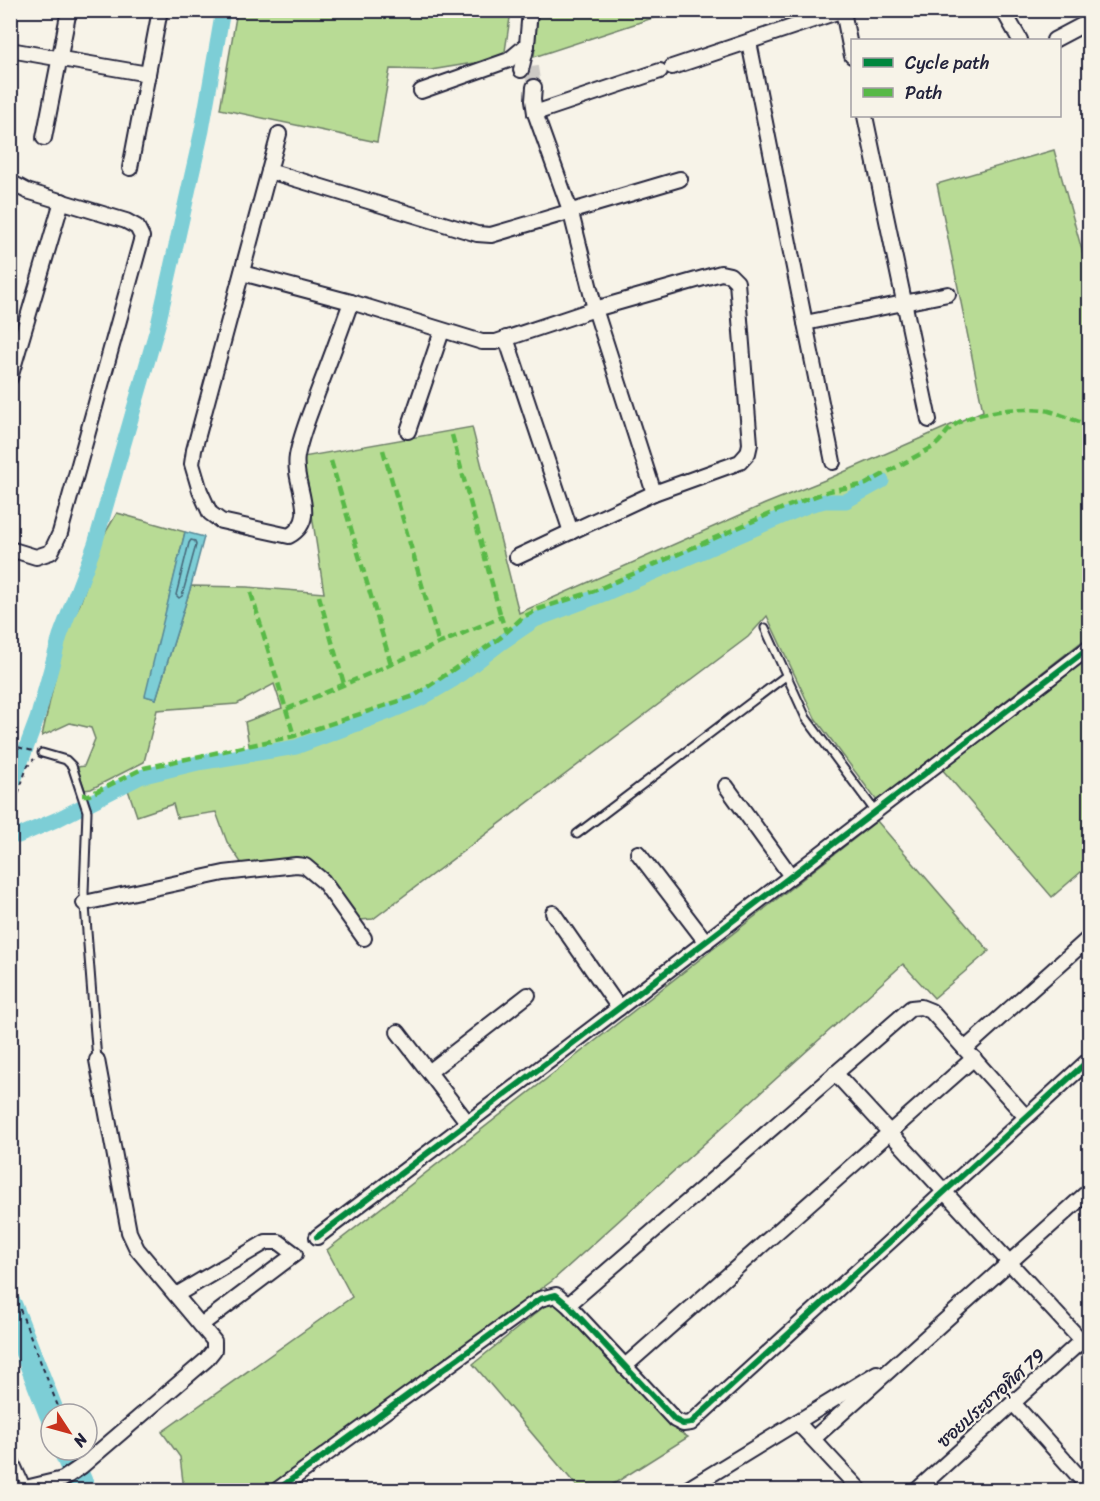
<svg xmlns="http://www.w3.org/2000/svg" width="1100" height="1501" font-family="Sriracha,'Playpen Sans Thai',sans-serif">
	<rect width="100%" height="100%" fill="#f7f3e8"/>
	<filter id="ink" filterUnits="userSpaceOnUse"><feTurbulence type="fractalNoise" baseFrequency=".0167" numOctaves="2"/><feDisplacementMap in="SourceGraphic" scale="12" xChannelSelector="R" yChannelSelector="G"/><feConvolveMatrix kernelMatrix="1 2 1 2 8 2 1 2 1" color-interpolation-filters="sRGB"/></filter>
	<g filter="url(#ink)">
		<!-- green -->
		<g fill="#b8db95" stroke="#6d7e68" stroke-width="1.5">
			<path d="M237,11H511L504,58L431,70L390,69L377,142L220,109Z"/>
			<path d="M538,11V10L674,11L534,57Z"/>
			<path d="M1054,150L1083,254L1089,253V636L877,801L815,718L767,616L748,637L373,919L360,920L326,878L292,860L242,864L227,842L216,812L177,818L173,804L137,816L125,781L157,768L250,751L245,722L282,708L274,684L237,704L157,710L144,762L91,789L85,790L77,767L84,766L95,739L91,728L70,723L42,736L65,633L80,604L101,540L117,513L185,532L146,696L156,699L191,586L247,587L324,593L303,457L472,427L519,613L765,504L830,478L983,411L937,184Z"/>
			<path d="M1084,659L1089,666V865L1052,897L941,768Z"/>
			<path d="M877,821L989,951L934,998L903,964L552,1281L264,1490H184L180,1457L162,1432L352,1297L327,1250Z"/>
			<path d="M546,1305H560L566,1308L670,1426L688,1437L604,1490H580L473,1364Z"/>
		</g>
		<!-- water -->
		<path fill="#7dced6" stroke="#598998" stroke-width="1.5" d="M185,532L204,537L191,586L156,699L145,696Z"/>
		<g fill="none" stroke-linecap="round" stroke-linejoin="round">
			<!-- shore -->
			<path stroke="#466779" stroke-width="1.5" d="M191,540L195,541L196,545L182,596L179,598L176,595L189,543Z"/>
			<!-- canal -->
			<g stroke="#7dced6" stroke-width="15">
				<path d="M10,791L37,719L60,636L95,544L158,325L202,130L223,10"/>
				<path d="M10,834L18,836L58,819L140,777L198,763L296,747L389,712L422,698L453,680L501,643L535,620L604,594L809,505L825,501H846L882,481"/>
			</g>
			<!-- river -->
			<g stroke="#7dced6" stroke-width="26">
				<path d="M10,1307L52,1414"/>
				<path d="M66,1450L83,1490"/>
			</g>
			<!-- street-tunnel -->
			<path stroke="#ccc9c5" stroke-width="14" stroke-dasharray="14 7" stroke-linecap="butt" d="M531,67L534,87"/>
			<defs>
				<g id="lane">
					<path d="M765,628L806,718L875,811"/>
					<path d="M42,753L66,760L72,766L87,811L84,893L97,1060"/>
					<path d="M577,834L787,675"/>
					<path d="M10,1450L27,1488"/>
				</g>
				<g id="street">
					<path d="M1003,10L1020,40"/>
					<path d="M843,11L852,56"/>
					<path d="M1054,40L1090,21"/>
					<path d="M749,42L805,323L948,294"/>
					<path d="M10,50L148,74"/>
					<path d="M672,67L843,10"/>
					<path d="M521,70L527,45L530,10"/>
					<path d="M534,87L533,100L535,113L571,213L595,309L654,493"/>
					<path d="M421,91L509,60L527,45"/>
					<path d="M535,113L660,71"/>
					<path d="M865,116L929,420"/>
					<path d="M279,134L194,450L192,464L200,491L210,513L221,521L289,536C321,518 292,485 297,456C301,434 310,414 317,394C329,363 340,333 351,302"/>
					<path d="M44,138L69,10"/>
					<path d="M130,168L160,10"/>
					<path d="M269,171L477,234L491,235L680,179"/>
					<path d="M10,182L27,191L126,221L137,227L142,237L60,533L51,552L36,557L10,549"/>
					<path d="M242,273L351,302L482,342H496L595,309L721,273L730,275L737,282L750,444L748,453L740,462L654,493L517,557"/>
					<path d="M805,323L833,462"/>
					<path d="M506,338L571,532"/>
					<path d="M10,378L62,201"/>
					<path d="M408,431L442,331"/>
					<path d="M726,786L791,876"/>
					<path d="M638,853L706,942"/>
					<path d="M84,903L224,873L296,865L305,866L323,881L364,938"/>
					<path d="M553,913L619,1008"/>
					<path d="M398,1032L468,1123"/>
					<path d="M965,1049L1090,937"/>
					<path d="M429,1072L528,995"/>
					<path d="M835,1073L1090,1350"/>
					<path d="M317,1237L619,1008L1090,647"/>
					<path d="M176,1295L266,1242H279L295,1254L201,1325"/>
					<path d="M568,1305L911,1008L921,1007L931,1011L1026,1117"/>
					<path d="M624,1367L974,1058"/>
					<path d="M1013,1403L1090,1489"/>
					<path d="M797,1422L860,1490"/>
					<path d="M813,1439L1090,1190"/>
					<path d="M17,1490L63,1479L82,1466L206,1360L214,1350V1341L137,1249L129,1232L97,1060"/>
					<path d="M277,1490L540,1299L556,1295L568,1305L675,1420L683,1424L691,1423L1090,1059"/>
					<path d="M686,1490L877,1373"/>
					<path d="M917,1490L1090,1333"/>
				</g>
			</defs>
			<!-- lane casing -->
			<use href="#lane" stroke="#22223b" stroke-width="11"/>
			<!-- street casing -->
			<use href="#street" stroke="#22223b" stroke-width="18"/>
			<!-- path -->
			<g stroke="#22223b" stroke-width="2" stroke-dasharray="4.5 4.5" stroke-linecap="butt">
				<path d="M10,745L33,751"/>
				<path d="M10,819L27,767L34,759"/>
				<path d="M10,1284L61,1414"/>
			</g>
			<!-- lane -->
			<use href="#lane" stroke="#f7f3e8" stroke-width="7"/>
			<!-- street -->
			<use href="#street" stroke="#f7f3e8" stroke-width="14"/>
			<!-- quiet -->
			<g stroke="#58b947" stroke-width="4.5" stroke-dasharray="9 4.5" stroke-linecap="butt">
				<path d="M452,435L501,617"/>
				<path d="M383,450L439,644"/>
				<path d="M331,461L391,664"/>
				<path d="M251,593L294,736"/>
				<path d="M319,596L344,684"/>
				<path d="M287,709L501,617L506,632"/>
				<path d="M82,795H89L144,768L294,736L414,696L500,638L523,617L539,609L594,591L783,508L829,491L866,484L933,447C942,441 945,432 953,426C972,411 1026,406 1049,411C1063,415 1076,421 1090,426"/>
			</g>
			<defs>
				<g id="cycleway">
					<path d="M317,1237L619,1008L1090,647"/>
					<path d="M277,1490L540,1299L556,1295L568,1305L675,1420L683,1424L691,1423L1090,1059"/>
				</g>
			</defs>
			<!-- cycleway casing -->
			<use href="#cycleway" stroke="#f7f3e8" stroke-width="10"/>
			<!-- cycleway -->
			<use href="#cycleway" stroke="#00873e" stroke-width="6"/>
		</g>
	</g>
	<g text-anchor="middle" dominant-baseline="central" stroke-width="4.5" stroke-linejoin="round" paint-order="stroke">
		<!-- street labels -->
		<g font-size="18" fill="#22223b" stroke="#f7f3e8">
			<text transform="translate(991 1398) rotate(-42)">ซอยประชาอุทิศ 79</text>
		</g>
	</g>
	<!-- margin -->
	<rect width="1100" height="1501" fill="none" stroke="#f7f3e8" stroke-width="36"/>
	<rect x="18" y="18" width="1064" height="1465" fill="none" stroke="#22223b" stroke-width="2" filter="url(#ink)"/>
	<!-- legend -->
	<rect x="851" y="39" width="210" height="78" fill="#f7f3e8" stroke="#a29fa3" stroke-width="1.5"/>
	<rect x="863" y="58" width="30" height="9" fill="#00873e" stroke="#a29fa3" stroke-width="1.5"/>
	<text x="905" y="69" font-size="18" fill="#22223b">Cycle path</text>
	<rect x="863" y="88" width="30" height="9" fill="#58b947" stroke="#a29fa3" stroke-width="1.5"/>
	<text x="905" y="99" font-size="18" fill="#22223b">Path</text>
	<!-- north arrow -->
	<g transform="translate(69 1432) rotate(126)"><circle r="28" fill="#f7f3e8" stroke="#a29fa3" stroke-width="1.5"/>
	<path d="M0-4.5L10 22L0 15L-10 22Z" fill="#c8321e"/>
	<text y="-9" font-size="16" font-weight="bold" text-anchor="middle" fill="#22223b">N</text>
	</g>
</svg>
